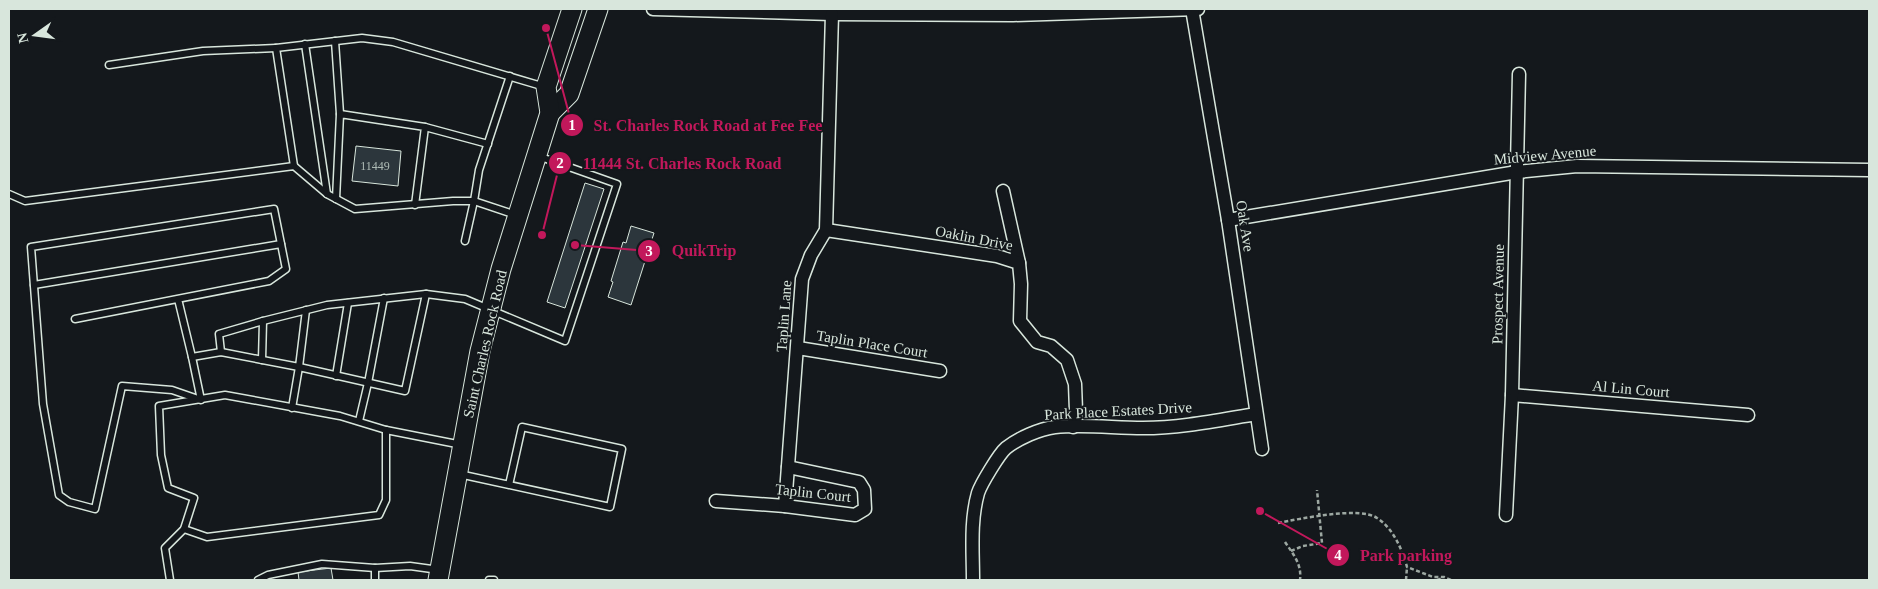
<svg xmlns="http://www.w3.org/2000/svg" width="1878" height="589" font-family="'Times New Roman',serif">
	<rect width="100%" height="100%" fill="#14181c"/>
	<!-- building -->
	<g fill="#2c363c" stroke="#d8e6dc">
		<path d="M356,146L401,151L398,186L352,181Z"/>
		<path d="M585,183L604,189L565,308L547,302Z"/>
		<path d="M631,226L654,233L631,305L608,297L613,282L611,281L623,242L626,243Z"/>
		<path d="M331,568L333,580H299L298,572Z"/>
	</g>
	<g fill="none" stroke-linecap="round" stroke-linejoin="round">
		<defs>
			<g id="lane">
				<path d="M335,41L340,114"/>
				<path d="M305,44L327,194"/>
				<path d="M109,65L203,51L276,48"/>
				<path d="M425,127L488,144"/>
				<path d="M294,166L276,48L362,38L393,42L545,87"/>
				<path d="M9,194L25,201L294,166L327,194L355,209L453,201H474L516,215"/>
				<path d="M336,199L340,114L425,127L415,205"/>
				<path d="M465,241L474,201L479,170L510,76"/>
				<path d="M34,285L281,244"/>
				<path d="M75,319L269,281L286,269L274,209L31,247L43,404L59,495L69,502L95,509L122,386L172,390L201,400L192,357L178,299"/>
				<path d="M221,352L219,334L263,321L327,305L426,294L465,299L565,341L617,184L538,156"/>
				<path d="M192,357L221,352L299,367L306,310"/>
				<path d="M262,360L263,321"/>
				<path d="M336,376L348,303"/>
				<path d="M292,408L299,367L405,391L426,294"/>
				<path d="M359,421L368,383L384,298"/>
				<path d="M459,474L610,507L622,449L522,427L509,485"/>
				<path d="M184,529L207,537L379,515L386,500V430"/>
				<path d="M170,580L165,548L184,529L194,498L168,488L161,455L159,406L225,395L340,416L386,430L462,445"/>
				<path d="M258,580L268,575L322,564L375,568L410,566L439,570"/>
				<path d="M375,580V568"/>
				<path d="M489,580H494"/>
			</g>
			<g id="street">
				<path d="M653,9L832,14L1013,15L1198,9"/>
				<path d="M1192,9L1228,220L1262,449"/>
				<path d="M1003,191L1019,263"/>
				<path d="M1228,220L1517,172L1577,166L1869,170"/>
				<path d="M826,230L997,256L1019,263L1021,284L1020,321L1037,342L1051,346L1067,360L1075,384L1076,411L1073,427"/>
				<path d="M798,348L940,371"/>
				<path d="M1512,395L1748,415"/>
				<path d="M716,501L785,506L855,515L865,509L864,490L859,482L788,467"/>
				<path d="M785,506L802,279L811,255L826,230L832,14"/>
				<path d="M1506,515L1512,395L1519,74"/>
				<path d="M973,580C973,552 970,521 978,493C981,484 999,454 1006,448C1019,438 1039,429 1055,427C1084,424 1114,428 1143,428C1181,428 1219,420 1256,414"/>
			</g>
			<g id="primary">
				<path d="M550,113L569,94L598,9"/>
				<path d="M438,580L480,351L501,269L550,113L546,87L572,9"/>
			</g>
		</defs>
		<!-- lane casing -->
		<use href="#lane" stroke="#d8e6dc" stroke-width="9"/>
		<!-- street casing -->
		<use href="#street" stroke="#d8e6dc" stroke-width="15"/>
		<!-- primary casing -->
		<use href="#primary" stroke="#d8e6dc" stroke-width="21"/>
		<!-- path -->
		<g stroke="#9da8a2" stroke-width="2.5" stroke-dasharray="4 2.5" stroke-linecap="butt">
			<path d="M1278,523C1299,519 1360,506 1377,518C1393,528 1402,549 1407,567L1433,577H1444L1451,580"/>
			<path d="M1285,542C1293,554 1302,564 1300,580"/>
			<path d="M1291,551L1303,546L1322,543L1317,490"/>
			<path d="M1406,580L1407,567"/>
			<path d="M1437,580L1443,578"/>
		</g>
		<!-- lane -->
		<use href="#lane" stroke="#14181c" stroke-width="6"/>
		<!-- street -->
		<use href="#street" stroke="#14181c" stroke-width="12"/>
		<!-- primary -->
		<use href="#primary" stroke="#14181c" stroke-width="19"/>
	</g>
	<g text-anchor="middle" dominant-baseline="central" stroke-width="4" stroke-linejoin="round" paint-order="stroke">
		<!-- number labels -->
		<g font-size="12" fill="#adbab4">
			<text x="375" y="166">11449</text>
		</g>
		<!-- street labels -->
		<g font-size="15" fill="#d8e6dc" stroke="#14181c">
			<text transform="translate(1545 155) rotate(-5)">Midview Avenue</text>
			<text transform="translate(1245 226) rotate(81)">Oak Ave</text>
			<text transform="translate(974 238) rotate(11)">Oaklin Drive</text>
			<text transform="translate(1498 294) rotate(-89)">Prospect Avenue</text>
			<text transform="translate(784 316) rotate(-86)">Taplin Lane</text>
			<text transform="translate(485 344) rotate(-77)">Saint Charles Rock Road</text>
			<text transform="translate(872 344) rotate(9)">Taplin Place Court</text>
			<text transform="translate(1631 389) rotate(5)">Al Lin Court</text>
			<text transform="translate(1118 411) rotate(-3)">Park Place Estates Drive</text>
			<text transform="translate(813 493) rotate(6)">Taplin Court</text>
		</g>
	</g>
	<!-- callouts -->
	<path fill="none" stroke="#c2185b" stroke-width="2" d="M546 28L572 125M542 235L560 163M575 245L649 251M1260 511L1338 555"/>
	<g fill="#c2185b" stroke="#14181c" stroke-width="2">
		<circle cx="546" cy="28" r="5"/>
		<circle cx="542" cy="235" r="5"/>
		<circle cx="575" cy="245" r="5"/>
		<circle cx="1260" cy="511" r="5"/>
		<circle cx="572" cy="125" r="12"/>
		<circle cx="560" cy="163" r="12"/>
		<circle cx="649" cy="251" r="12"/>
		<circle cx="1338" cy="555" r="12"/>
	</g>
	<g font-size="15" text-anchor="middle" font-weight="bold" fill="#fff">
		<text x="572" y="130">1</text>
		<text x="560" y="168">2</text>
		<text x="649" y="256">3</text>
		<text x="1338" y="560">4</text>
	</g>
	<g font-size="16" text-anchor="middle" font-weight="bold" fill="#c2185b" stroke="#14181c" stroke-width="4" stroke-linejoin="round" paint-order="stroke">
		<text x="708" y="131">St. Charles Rock Road at Fee Fee</text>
		<text x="682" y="169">11444 St. Charles Rock Road</text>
		<text x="704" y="256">QuikTrip</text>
		<text x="1406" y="561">Park parking</text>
	</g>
	<!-- border -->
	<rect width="1878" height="589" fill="none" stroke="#d8e6dc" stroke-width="20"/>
	<!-- north arrow -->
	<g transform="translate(35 35) rotate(256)" stroke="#14181c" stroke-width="4" paint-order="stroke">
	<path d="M0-4L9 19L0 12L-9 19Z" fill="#d8e6dc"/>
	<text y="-8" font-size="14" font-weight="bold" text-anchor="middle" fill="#d8e6dc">N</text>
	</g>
</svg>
